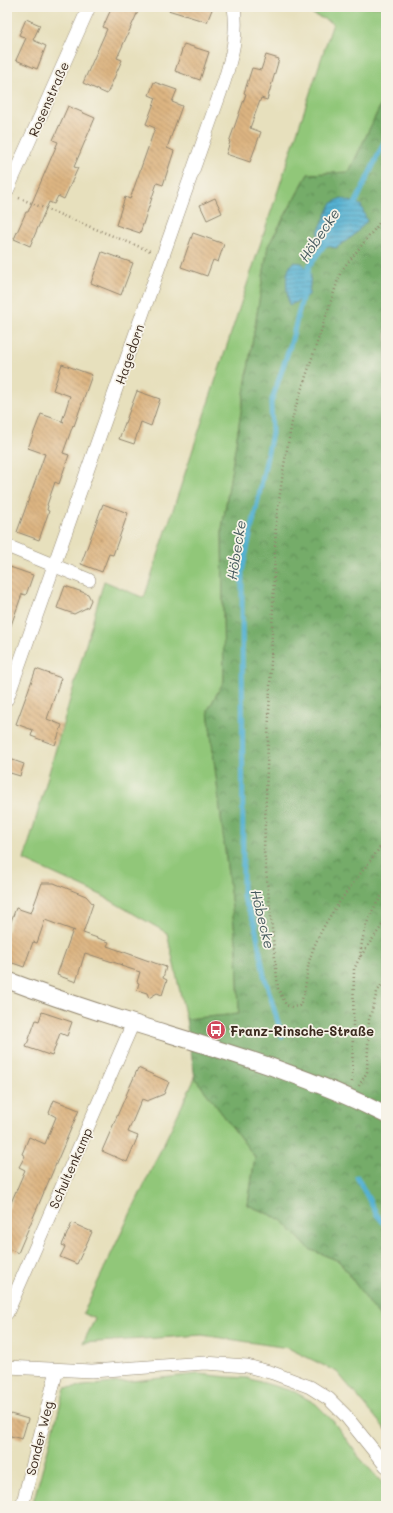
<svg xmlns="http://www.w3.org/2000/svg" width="393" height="1513" font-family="Mali,sans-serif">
	<defs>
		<pattern id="forest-crowns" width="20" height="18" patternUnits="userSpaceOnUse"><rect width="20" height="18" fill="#74ac69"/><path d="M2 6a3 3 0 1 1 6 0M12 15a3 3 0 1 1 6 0" fill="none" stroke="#608c56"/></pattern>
		<pattern id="water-rules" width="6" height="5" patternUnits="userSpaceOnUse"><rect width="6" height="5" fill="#54b1d2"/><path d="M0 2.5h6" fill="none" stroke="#4790aa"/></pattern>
		<pattern id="building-back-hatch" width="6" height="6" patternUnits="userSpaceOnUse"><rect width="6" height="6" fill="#ddb582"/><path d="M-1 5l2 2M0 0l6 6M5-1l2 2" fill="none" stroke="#b4936a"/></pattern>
	</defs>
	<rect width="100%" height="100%" fill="#f7f3e8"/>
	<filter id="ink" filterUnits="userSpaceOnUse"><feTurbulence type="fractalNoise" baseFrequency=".025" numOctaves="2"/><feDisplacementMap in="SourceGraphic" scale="8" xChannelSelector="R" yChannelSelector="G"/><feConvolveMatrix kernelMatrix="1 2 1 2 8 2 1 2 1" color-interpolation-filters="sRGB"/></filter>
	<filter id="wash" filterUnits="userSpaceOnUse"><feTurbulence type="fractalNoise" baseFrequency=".012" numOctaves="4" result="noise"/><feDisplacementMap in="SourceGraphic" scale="16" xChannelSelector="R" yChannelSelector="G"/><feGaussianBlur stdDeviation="0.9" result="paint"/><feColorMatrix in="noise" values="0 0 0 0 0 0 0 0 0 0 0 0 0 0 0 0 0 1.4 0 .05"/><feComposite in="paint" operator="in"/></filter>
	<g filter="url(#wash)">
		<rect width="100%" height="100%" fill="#e7e0bd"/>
		<!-- green -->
		<g fill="#91c779" stroke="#66784c">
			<path d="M296,7H386V94L349,172L308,174L268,246L222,529L224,681L208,710L237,949L239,1014L186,1019L167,933L101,895L24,860L104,581L144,598L333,23Z"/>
			<path d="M195,1078L255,1157L248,1205L282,1220L309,1249L339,1261L386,1326V1430L337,1372L288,1348L202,1335L83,1343L95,1319L83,1313Z"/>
			<path d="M199,1374L228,1377L247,1378L295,1392L316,1404L333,1421L359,1457L386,1487V1506H32L65,1388Z"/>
		</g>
		<!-- forest -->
		<path fill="url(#forest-crowns)" stroke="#586b44" d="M386,94V1326L339,1261L309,1249L282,1220L248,1205L255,1157L195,1078L186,1019L239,1014L237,949L208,710L224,681L222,529L268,246L308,174L349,172Z"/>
		<!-- water -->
		<g fill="url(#water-rules)" stroke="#486e78">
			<path d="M341,198L361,205L367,221L353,236L336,248L318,244V232L331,204Z"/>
			<path d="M293,262L302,263L311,275L309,295L289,306C287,291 283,274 293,262Z"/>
		</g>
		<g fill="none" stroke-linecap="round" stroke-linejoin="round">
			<!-- stream -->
			<g stroke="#54b1d2" stroke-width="5">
				<path d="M352,208L356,202L386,138"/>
				<path d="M382,241L386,243"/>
				<path d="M307,278L309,266L328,240"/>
				<path d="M282,1036L264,975L255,924L243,897L242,572L258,500L272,433L271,403L291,343L304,291"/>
				<path d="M357,1177L377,1215L386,1226"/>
			</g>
		</g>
		<g id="blocks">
			<!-- building -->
			<g fill="url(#building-back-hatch)">
				<path d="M112,7H140L117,58L122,60L107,94L83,83L107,29L103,27Z"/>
				<path d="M169,7H213L207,22L168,10Z"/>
				<path d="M26,19L40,25L33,40L46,46L37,69L16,60L26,38L19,35Z"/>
				<path d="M184,44L209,52L200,80L175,71Z"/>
				<path d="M266,55L279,59L267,100L261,98L250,128L261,132L250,162L226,154L230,142H229L246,94L244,93L252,68L261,70Z"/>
				<path d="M154,82L177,90L172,102L182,106L167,148L174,151L163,185L157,183L140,233L116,225L125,197L130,199L155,128L146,124L156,98L149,95Z"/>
				<path d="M68,106L95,118L74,167L78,168L64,199L58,196L54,204L49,202L30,246L14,239L26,212H28L58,142L53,140Z"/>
				<path d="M215,198L222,213L207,220L200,205Z"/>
				<path d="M193,233L224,244L218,262L213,260L207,276L181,267Z"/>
				<path d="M102,252L133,263L121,295L91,283Z"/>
				<path d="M62,364L92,375L74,426L73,425L63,453L69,455L59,484L55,482L47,505L48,506L47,510L49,511L39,540L17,532L45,454L28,448L41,414L64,422L62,421L70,396L53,390Z"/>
				<path d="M137,391L160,399L151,426L141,422L134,444L119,439Z"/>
				<path d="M103,504L128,513L113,555L109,554L102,572L81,564Z"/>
				<path d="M7,566L33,575L26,595L22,594L9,631H7Z"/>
				<path d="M65,586L88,594L91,600L88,607L74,614L57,608Z"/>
				<path d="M36,669L61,678L47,719L62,725L55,745L31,736L33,730L16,724Z"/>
				<path d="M7,758L24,764L20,776L7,772Z"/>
				<path d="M42,883H54L86,896L93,904L83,933L109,942L107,946L166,967L163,978L167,980L162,995L157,993L149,998L147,993L137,990L139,983L137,982L140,972L121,966L122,965L85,953L76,982L57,975L73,930L75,931L45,920L37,943L33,942L24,967L7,961V932L16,908L31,913Z"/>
				<path d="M42,1012L72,1022L67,1036L60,1033L52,1056L26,1047L36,1020L39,1021Z"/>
				<path d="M138,1068L169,1082L164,1094L147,1101L142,1099L128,1132L138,1136L127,1162L102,1151L127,1093Z"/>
				<path d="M54,1100L79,1110L18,1253L7,1248V1212L25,1170L19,1167L25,1156L22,1154L29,1137L45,1144L56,1117L49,1113Z"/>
				<path d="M72,1223L92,1232L77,1264L60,1257L65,1247L62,1245Z"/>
				<path d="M7,1413L28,1419L22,1439L7,1435Z"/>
			</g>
		</g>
	</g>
	<g filter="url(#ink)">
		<use href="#blocks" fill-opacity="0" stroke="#91856e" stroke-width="1"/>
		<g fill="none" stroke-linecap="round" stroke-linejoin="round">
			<defs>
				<g id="minor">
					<path d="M7,191L89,7"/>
					<path d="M7,546L89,580"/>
					<path d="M7,699L224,82C232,56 238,34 234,7"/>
					<path d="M7,1313L133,1023"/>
					<path d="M7,1367L92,1371L205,1363L247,1366L273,1373L310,1387L329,1399L345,1415L386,1466"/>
					<path d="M22,1506L57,1370"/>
				</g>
				<path id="tertiary" d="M7,980C49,996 91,1010 133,1023C220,1050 304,1073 386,1115"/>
			</defs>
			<!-- minor casing -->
			<use href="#minor" stroke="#91856e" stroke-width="14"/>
			<!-- tertiary casing -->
			<use href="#tertiary" stroke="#91856e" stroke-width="18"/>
			<!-- path -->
			<g stroke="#91856e" stroke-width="2.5" stroke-dasharray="1 3" stroke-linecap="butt">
				<path d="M19,198L150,251"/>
				<path d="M386,209L378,225L341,271L294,412L284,465L276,523L264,850L278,988L286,1005L292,1007L299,1006C308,990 305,972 311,955C324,916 357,880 381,846L386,845"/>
				<path d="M360,957C363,928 369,913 386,890"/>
				<path d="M352,1082L354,969L360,957L386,920"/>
				<path d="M359,1086L367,1072L369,1020L377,992L386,978"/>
			</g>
			<!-- minor -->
			<use href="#minor" stroke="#fff" stroke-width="13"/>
			<!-- tertiary -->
			<use href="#tertiary" stroke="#fff" stroke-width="16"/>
		</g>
	</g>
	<!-- icons -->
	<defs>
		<symbol id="bus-disc" viewBox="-11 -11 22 22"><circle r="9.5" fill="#d1495b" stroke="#f7f3e8"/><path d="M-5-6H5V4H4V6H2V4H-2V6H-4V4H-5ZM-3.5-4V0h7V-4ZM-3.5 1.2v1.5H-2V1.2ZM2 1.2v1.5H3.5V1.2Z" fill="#fff"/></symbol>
	</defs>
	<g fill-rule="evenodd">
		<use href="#bus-disc" x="205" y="1019" width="22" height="22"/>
	</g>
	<g text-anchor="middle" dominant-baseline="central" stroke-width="3.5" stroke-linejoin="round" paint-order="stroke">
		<!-- street labels -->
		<g font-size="13" fill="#3b2a1e" stroke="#f7f3e8">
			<text transform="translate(48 99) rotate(-66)">Rosenstraße</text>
			<text transform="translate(129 354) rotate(-71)">Hagedorn</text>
			<text transform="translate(70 1168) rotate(-66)">Schultenkamp</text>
			<text transform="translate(39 1438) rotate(-76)">Sonder Weg</text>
		</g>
		<!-- poi labels -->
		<g font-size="13" font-weight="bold" fill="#3b2a1e" stroke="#f7f3e8" text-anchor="start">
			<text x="230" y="1030">Franz-Rinsche-Straße</text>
		</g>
		<!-- water labels -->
		<g font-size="14" font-style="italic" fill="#44595d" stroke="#f7f3e8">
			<text transform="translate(319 235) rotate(-56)">Höbecke</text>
			<text transform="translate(236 550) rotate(-81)">Höbecke</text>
			<text transform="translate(263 919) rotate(76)">Höbecke</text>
		</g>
	</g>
	<!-- margin -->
	<rect width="393" height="1513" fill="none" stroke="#f7f3e8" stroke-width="24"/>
</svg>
